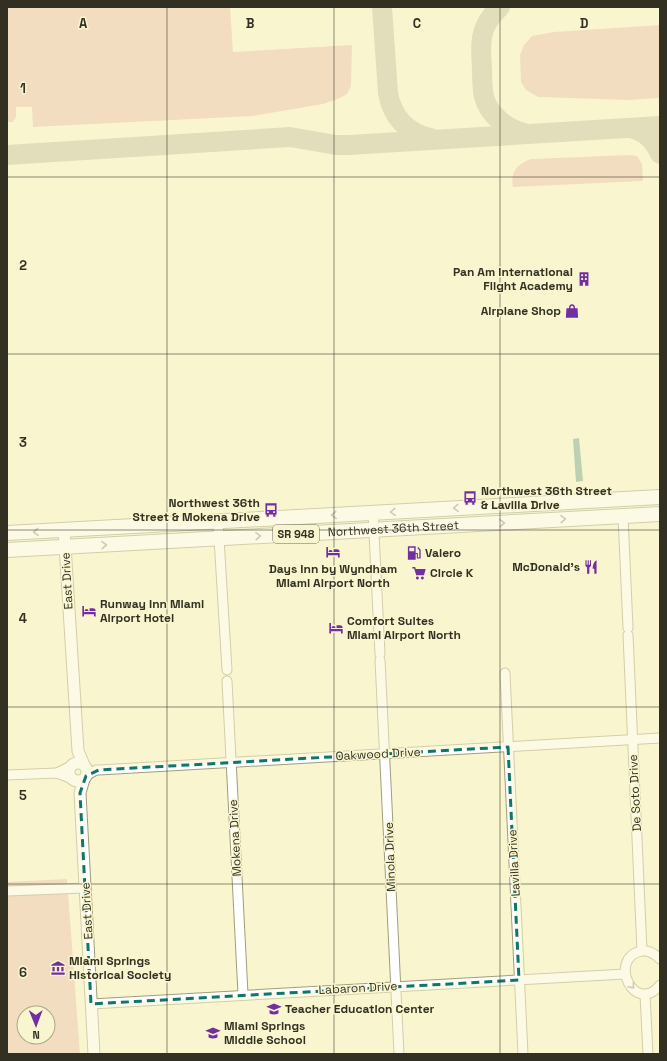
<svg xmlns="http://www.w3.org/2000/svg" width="667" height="1061" font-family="'Space Grotesk',sans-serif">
	<rect width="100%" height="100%" fill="#f9f6cf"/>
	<!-- green -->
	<g fill="#eabeae" fill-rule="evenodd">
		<path d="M7,7H230L233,52L352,45L351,86L347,94L340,98L323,104L253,116L33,127L32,107H16V117L13,122H7Z"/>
		<path d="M660,25V98L629,100L538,97L526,90L521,82L520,55L524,45L532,36L554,32Z"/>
		<path d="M630,155L637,156L642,164L643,181L513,187C510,172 517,164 531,159Z"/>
		<path d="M67,879L80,1054H7V882ZM24,1013H48V1037H24Z"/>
	</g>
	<!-- water -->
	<path fill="#76a38f" d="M579,438L583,481L576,482L573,439Z"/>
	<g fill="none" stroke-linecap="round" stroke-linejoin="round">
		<!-- taxiway -->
		<g stroke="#c5c2a2" stroke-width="20">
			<path d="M382,7L388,93C392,116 407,134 431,138"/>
			<path d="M500,7C479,26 480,43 482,69C482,79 482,88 484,97C489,115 507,129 524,133"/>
			<path d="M630,128C645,131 654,140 660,154"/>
			<path d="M7,155L290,137L336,145H349L660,126"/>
		</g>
		<defs>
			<g id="minor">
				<path d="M373,513L380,654"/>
				<path d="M623,516L628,628"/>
				<path d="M218,522L227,670"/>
				<path d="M628,635L642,951"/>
				<path d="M380,660L399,1054"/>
				<path d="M505,673L523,1054"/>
				<path d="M227,681L243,994"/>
				<path d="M57,773L69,767"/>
				<path d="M7,775L57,773L70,778"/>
				<path d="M86,776L96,770H99L660,738"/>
				<path d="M7,891L85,888"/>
				<path d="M660,959C655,954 649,950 641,951C607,959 635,1016 660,985"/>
				<path d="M645,994L648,1054"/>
				<path d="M91,1004L625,974"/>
			</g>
			<g id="tertiary">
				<path d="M64,530L78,751L84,765"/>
				<circle cx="78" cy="772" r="9"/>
				<path d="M84,779L80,793L94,1054"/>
			</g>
			<g id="primary">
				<path d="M7,533L660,497"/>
				<path id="s1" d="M7,550L660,514"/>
			</g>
		</defs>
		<!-- minor casing -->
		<use href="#minor" stroke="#a19e7a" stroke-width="11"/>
		<!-- tertiary casing -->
		<use href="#tertiary" stroke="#a19e7a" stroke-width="13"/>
		<!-- primary casing -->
		<use href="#primary" stroke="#a19e7a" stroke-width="16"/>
		<!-- minor -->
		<use href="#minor" stroke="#fff" stroke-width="9"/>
		<!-- tertiary -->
		<use href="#tertiary" stroke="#fff" stroke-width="11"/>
		<!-- primary -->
		<use href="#primary" stroke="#fff" stroke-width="14"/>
	</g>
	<!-- one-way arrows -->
	<defs><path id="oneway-chevron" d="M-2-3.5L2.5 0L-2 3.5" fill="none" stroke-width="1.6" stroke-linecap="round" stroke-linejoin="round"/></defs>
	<g stroke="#989890">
		<use href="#oneway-chevron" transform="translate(456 508) rotate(177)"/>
		<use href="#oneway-chevron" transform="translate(393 512) rotate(177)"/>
		<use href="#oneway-chevron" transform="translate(334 515) rotate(177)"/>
		<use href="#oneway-chevron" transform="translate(563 519) rotate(-3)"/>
		<use href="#oneway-chevron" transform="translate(502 523) rotate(-3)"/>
		<use href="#oneway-chevron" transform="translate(36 532) rotate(177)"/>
		<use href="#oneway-chevron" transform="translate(258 536) rotate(-3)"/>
		<use href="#oneway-chevron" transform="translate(104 545) rotate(-3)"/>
		<use href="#oneway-chevron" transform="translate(632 986) rotate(49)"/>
	</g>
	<!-- marked area -->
	<path d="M0 0H667V1061H0ZM508,747L519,980L91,1004L80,793L86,776L99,770Z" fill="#f9f6cf" fill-opacity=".55" fill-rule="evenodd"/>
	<path fill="none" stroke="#0f766e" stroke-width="3" stroke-dasharray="8 5" stroke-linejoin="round" d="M508,747L519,980L91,1004L80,793L86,776L99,770Z"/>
	<!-- grid -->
	<path fill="none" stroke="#323022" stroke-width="1" stroke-opacity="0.55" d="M167,7V1054M334,7V1054M500,7V1054M7,177H660M7,354H660M7,530H660M7,707H660M7,884H660"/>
	<!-- icons -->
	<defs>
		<symbol id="building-bare" viewBox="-9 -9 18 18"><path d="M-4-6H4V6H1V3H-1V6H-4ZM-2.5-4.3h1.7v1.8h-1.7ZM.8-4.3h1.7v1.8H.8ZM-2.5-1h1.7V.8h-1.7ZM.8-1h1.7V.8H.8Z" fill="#732ea2" stroke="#f9f6cf" stroke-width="2.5" paint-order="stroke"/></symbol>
		<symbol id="shop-bare" viewBox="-9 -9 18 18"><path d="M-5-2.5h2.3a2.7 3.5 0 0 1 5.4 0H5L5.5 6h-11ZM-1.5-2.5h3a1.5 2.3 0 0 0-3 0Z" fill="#732ea2" stroke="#f9f6cf" stroke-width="2.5" paint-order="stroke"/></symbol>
		<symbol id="bus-bare" viewBox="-9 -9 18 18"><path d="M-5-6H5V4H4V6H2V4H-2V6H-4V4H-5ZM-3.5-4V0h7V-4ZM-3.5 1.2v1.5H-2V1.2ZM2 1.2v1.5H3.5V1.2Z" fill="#732ea2" stroke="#f9f6cf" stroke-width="2.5" paint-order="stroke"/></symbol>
		<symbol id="hotel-bare" viewBox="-9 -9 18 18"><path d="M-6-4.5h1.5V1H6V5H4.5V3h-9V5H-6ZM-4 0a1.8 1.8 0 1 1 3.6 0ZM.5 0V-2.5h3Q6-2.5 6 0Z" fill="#732ea2" stroke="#f9f6cf" stroke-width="2.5" paint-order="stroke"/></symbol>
		<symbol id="fuel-bare" viewBox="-9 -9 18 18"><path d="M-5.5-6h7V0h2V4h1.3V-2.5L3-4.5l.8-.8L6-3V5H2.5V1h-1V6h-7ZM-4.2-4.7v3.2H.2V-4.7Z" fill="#732ea2" stroke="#f9f6cf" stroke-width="2.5" paint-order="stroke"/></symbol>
		<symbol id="restaurant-bare" viewBox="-9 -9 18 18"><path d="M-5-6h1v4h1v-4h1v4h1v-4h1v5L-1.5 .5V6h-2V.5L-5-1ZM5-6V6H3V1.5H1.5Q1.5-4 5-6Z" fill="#732ea2" stroke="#f9f6cf" stroke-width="2.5" paint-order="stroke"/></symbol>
		<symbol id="supermarket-bare" viewBox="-9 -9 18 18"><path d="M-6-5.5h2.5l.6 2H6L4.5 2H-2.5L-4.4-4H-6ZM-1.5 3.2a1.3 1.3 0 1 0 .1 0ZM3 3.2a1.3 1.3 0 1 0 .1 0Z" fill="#732ea2" stroke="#f9f6cf" stroke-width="2.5" paint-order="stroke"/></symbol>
		<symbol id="museum-bare" viewBox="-9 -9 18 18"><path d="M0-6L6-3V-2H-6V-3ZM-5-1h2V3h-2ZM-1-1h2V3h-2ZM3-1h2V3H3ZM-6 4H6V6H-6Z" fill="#732ea2" stroke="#f9f6cf" stroke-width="2.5" paint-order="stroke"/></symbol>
		<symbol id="school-bare" viewBox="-9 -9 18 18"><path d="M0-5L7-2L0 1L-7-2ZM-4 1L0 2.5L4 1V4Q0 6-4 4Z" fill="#732ea2" stroke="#f9f6cf" stroke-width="2.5" paint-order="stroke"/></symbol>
	</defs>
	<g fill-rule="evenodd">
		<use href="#building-bare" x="574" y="269" width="20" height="20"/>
		<use href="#shop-bare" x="562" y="301" width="20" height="20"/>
		<use href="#bus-bare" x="460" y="488" width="20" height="20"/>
		<use href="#bus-bare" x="261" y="500" width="20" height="20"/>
		<use href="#hotel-bare" x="323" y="542" width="20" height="20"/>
		<use href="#fuel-bare" x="404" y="543" width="20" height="20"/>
		<use href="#restaurant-bare" x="581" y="557" width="20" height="20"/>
		<use href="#supermarket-bare" x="409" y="563" width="20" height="20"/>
		<use href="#hotel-bare" x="79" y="601" width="20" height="20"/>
		<use href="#hotel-bare" x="326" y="618" width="20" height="20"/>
		<use href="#museum-bare" x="48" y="958" width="20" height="20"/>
		<use href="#school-bare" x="264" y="999" width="20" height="20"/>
		<use href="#school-bare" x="203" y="1023" width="20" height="20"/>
	</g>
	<g text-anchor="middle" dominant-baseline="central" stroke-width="3" stroke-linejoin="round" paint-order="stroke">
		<!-- shield labels -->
		<rect fill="#f9f6cf" stroke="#6e6b56" stroke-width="1" x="273" y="525" width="46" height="18" rx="3"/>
		<g font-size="11" font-weight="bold" fill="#323022">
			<text x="296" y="534">SR 948</text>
		</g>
		<!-- poi labels -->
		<g font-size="12" font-weight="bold" fill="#323022" stroke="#f9f6cf" text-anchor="start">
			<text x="573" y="272" text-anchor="end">Pan Am International<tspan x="573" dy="14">Flight Academy</tspan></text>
			<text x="561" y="311" text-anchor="end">Airplane Shop</text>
			<text x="481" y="491">Northwest 36th Street<tspan x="481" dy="14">&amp; Lavilla Drive</tspan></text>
			<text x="260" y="503" text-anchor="end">Northwest 36th<tspan x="260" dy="14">Street &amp; Mokena Drive</tspan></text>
			<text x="425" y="553">Valero</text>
			<text x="580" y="567" text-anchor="end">McDonald's</text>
			<text x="333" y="569" text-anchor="middle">Days Inn by Wyndham<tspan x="333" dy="14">Miami Airport North</tspan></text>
			<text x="430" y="573">Circle K</text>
			<text x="100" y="604">Runway Inn Miami<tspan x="100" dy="14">Airport Hotel</tspan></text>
			<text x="347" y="621">Comfort Suites<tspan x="347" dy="14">Miami Airport North</tspan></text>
			<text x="69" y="961">Miami Springs<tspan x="69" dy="14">Historical Society</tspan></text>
			<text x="285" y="1009">Teacher Education Center</text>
			<text x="224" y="1026">Miami Springs<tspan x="224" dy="14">Middle School</tspan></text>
		</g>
		<!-- street labels -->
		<g font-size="12" fill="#323022" stroke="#f9f6cf">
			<text stroke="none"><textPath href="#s1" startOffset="387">Northwest 36th Street</textPath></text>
			<text transform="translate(67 581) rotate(-93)">East Drive</text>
			<text transform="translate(378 754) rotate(-3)">Oakwood Drive</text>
			<text transform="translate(635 793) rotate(-93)">De Soto Drive</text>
			<text transform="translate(235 838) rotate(-93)">Mokena Drive</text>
			<text transform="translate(390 857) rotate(-92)">Minola Drive</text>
			<text transform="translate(514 863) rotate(-93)">Lavilla Drive</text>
			<text transform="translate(87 911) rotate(-93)">East Drive</text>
			<text transform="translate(358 988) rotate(-3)">Labaron Drive</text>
		</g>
	</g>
	<g font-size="13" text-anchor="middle" font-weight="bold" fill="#323022" stroke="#f9f6cf" stroke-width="3" stroke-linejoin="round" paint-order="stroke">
		<text x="83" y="28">A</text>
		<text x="250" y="28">B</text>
		<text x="417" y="28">C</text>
		<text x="584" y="28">D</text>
		<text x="23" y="93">1</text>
		<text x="23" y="270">2</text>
		<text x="23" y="447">3</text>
		<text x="23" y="623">4</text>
		<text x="23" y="800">5</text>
		<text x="23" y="977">6</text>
	</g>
	<!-- border -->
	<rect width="667" height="1061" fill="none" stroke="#323022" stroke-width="16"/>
	<!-- north arrow -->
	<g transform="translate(36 1025) rotate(179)"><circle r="19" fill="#f9f6cf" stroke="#a9a78a"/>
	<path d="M0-3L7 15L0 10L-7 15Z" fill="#732ea2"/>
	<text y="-6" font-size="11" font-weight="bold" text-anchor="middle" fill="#323022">N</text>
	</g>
</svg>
